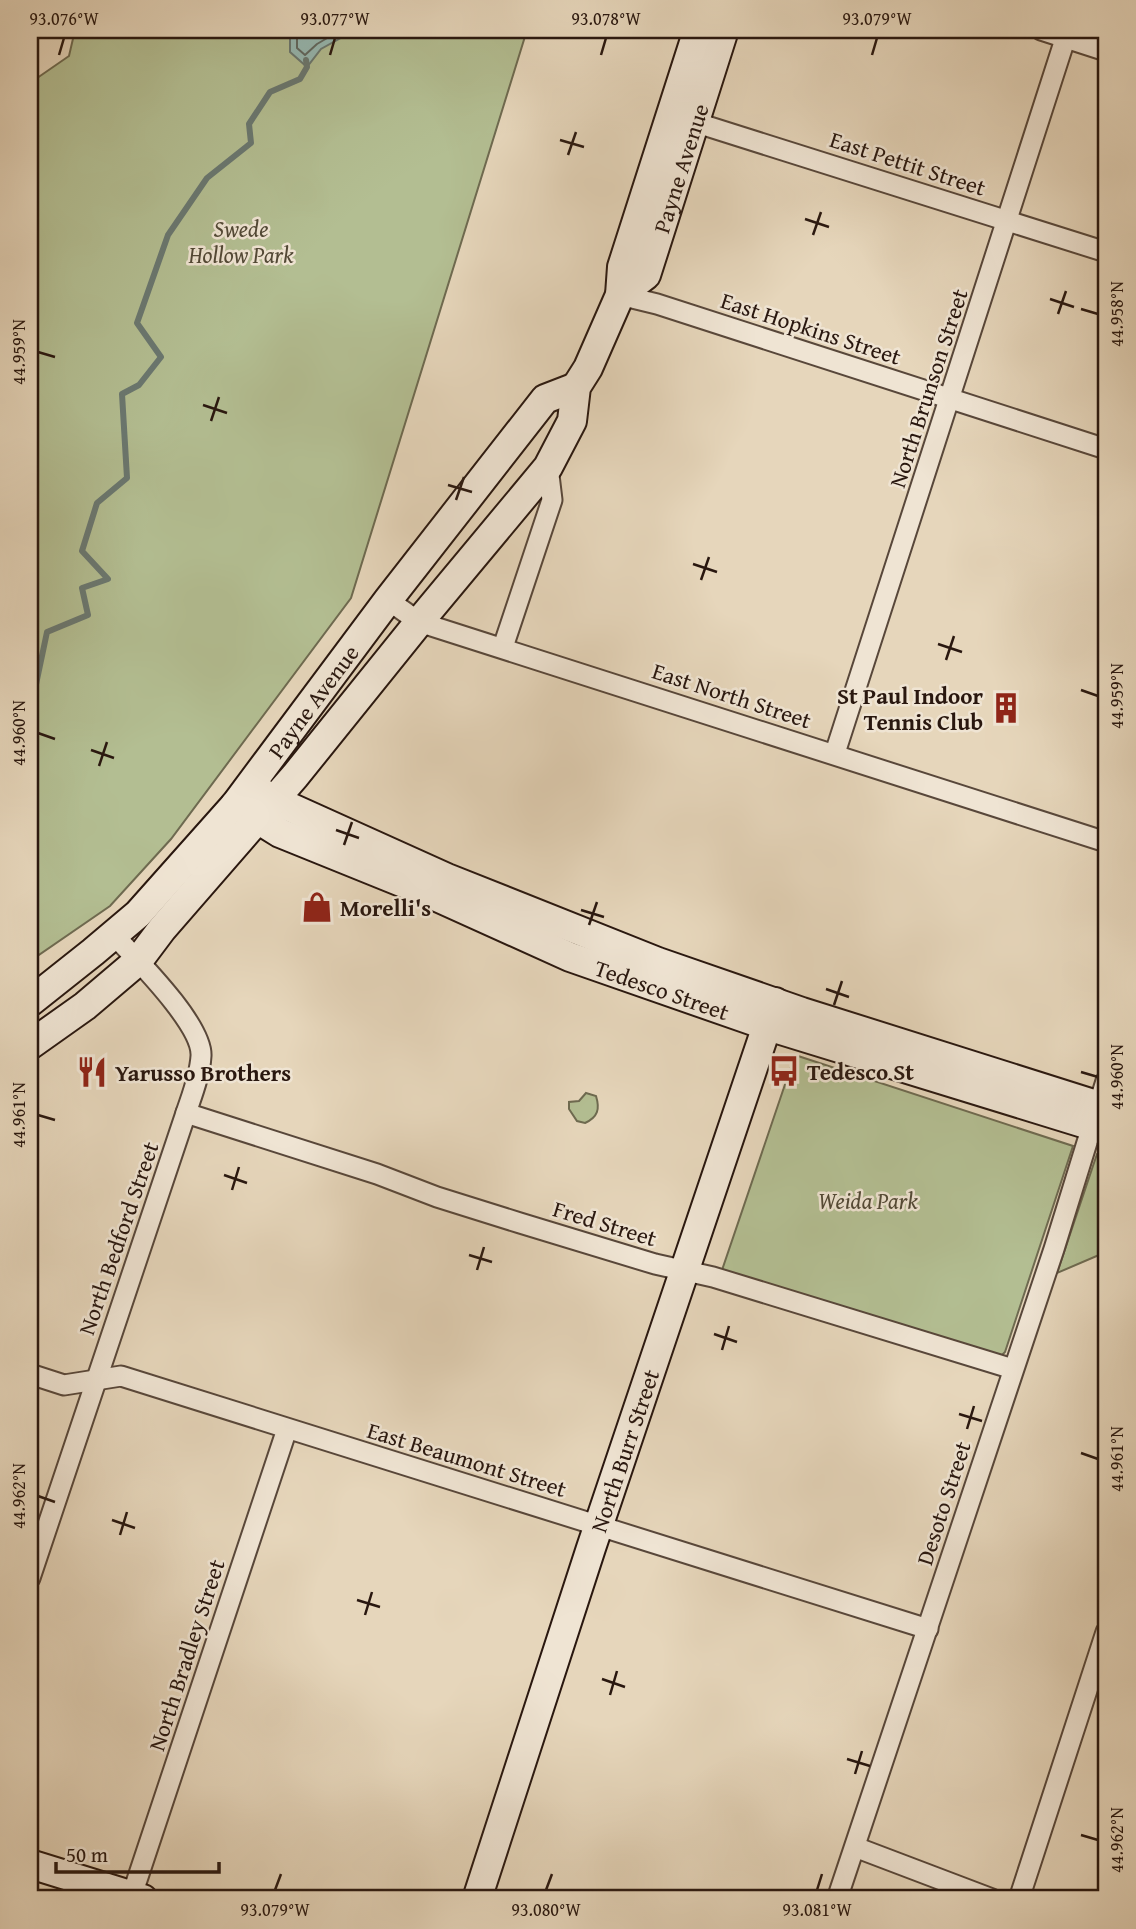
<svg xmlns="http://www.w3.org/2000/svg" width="1136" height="1929" font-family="'Gentium Book Plus',serif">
	<rect width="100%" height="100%" fill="#e6d6bb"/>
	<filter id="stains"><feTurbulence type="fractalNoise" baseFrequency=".00286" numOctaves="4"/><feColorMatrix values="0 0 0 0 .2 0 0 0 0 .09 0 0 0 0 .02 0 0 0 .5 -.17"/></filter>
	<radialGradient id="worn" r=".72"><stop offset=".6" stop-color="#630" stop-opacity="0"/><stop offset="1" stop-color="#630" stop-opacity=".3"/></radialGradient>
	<!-- green -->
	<g fill="#b3be92" stroke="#6e6a50" stroke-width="2">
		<path d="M75,30H527L351,598L171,839L110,906L30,961V83L69,56Z"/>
		<path d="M795,1055L1073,1146L1005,1352L999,1358L720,1276Z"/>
		<path d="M586,1093L596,1096C600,1109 598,1117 585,1123L577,1121L569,1109V1102L579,1101Z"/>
		<path d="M1106,1147V1252L1057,1273L1097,1154Z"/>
	</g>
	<!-- water -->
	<path fill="#96b9b3" stroke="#6a7871" stroke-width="2" d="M290,30H355L321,49L307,67L290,52Z"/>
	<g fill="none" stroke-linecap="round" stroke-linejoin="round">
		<!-- shore -->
		<path stroke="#606861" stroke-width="2" d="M297,30V48L305,55L317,44L341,30"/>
		<!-- stream -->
		<path stroke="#6a7871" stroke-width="6" d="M30,713L47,632L88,615L82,588L108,579L82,551L97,503L127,478L122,394L139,385L161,357L137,323L168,235L207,178L251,143L249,124L270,92L300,79L307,67L306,60"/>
		<defs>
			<g id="street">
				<path d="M1041,30L1106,51"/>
				<path d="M694,122L1106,252"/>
				<path d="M620,295L657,304L1106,449"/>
				<path d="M388,600L419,622L1106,842"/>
				<path d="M503,647L552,500L548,467"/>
				<path d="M835,753L1068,30"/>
				<path d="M186,1113L377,1174L437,1197L520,1223L655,1264L713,1277L1013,1369"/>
				<path d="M30,1374L64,1385L121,1376L928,1629"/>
				<path d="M30,1578L186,1113C192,1095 200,1075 201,1056C203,1025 136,959 114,935"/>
				<path d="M855,1847L992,1899"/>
				<path d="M132,1895L287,1429"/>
				<path d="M837,1899L1054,1249L1106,1081"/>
				<path d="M1019,1899L1106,1632"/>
			</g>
			<g id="secondary">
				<path id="s1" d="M620,295L646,275L724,30"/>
				<path d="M251,786L274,800L447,878L658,962L802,1012L1106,1108"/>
				<path id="s2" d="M235,805L280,833L426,892L570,957L768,1026L1106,1130"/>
				<path id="s3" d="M30,1002L93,952L138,914L235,805L388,600L545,399L576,387"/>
				<path d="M30,1045L85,1006L138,961L162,929L295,776L419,622L548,467L572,421L576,387L588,368L620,295L622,267L698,30"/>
				<path d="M30,1864L143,1899"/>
				<path id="s4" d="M477,1899L591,1548L775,1002"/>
			</g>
		</defs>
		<!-- street casing -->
		<use href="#street" stroke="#58473a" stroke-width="23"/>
		<!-- secondary casing -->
		<use href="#secondary" stroke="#29170f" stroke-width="32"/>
		<!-- street -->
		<use href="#street" stroke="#efe4d3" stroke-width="19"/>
		<!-- secondary -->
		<use href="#secondary" stroke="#efe4d3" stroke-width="28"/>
	</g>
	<!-- ticks -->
	<path fill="none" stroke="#29170f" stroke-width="2.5" d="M59,55L64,38M330,55L335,38M601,55L606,38M872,55L877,38M560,140L584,147M568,155L576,132M805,219L829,227M813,235L821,212M1050,299L1074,307M1081,309L1098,314M1058,314L1066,291M38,352L55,357M203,405L227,413M211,421L219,397M448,485L472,492M456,500L464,477M693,564L717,572M701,580L709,557M938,644L962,652M946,660L954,636M1081,690L1098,696M38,733L55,739M91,750L114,758M99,766L107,742M336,830L359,838M344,845L352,822M581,910L604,917M589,925L597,902M826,989L849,997M834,1005L842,981M1081,1072L1098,1077M38,1115L55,1120M224,1175L247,1183M232,1190L239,1167M469,1255L492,1262M477,1270L484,1247M714,1334L737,1342M722,1350L729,1326M959,1414L982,1421M967,1429L974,1406M1081,1453L1098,1459M38,1496L55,1502M112,1520L135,1528M120,1535L127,1512M357,1600L380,1607M365,1615L372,1592M602,1679L625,1687M610,1695L617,1671M847,1759L870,1766M855,1774L862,1751M1081,1835L1098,1840M275,1890L281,1874M546,1890L552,1874M817,1890L822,1874"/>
	<!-- icons -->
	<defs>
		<symbol id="building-bare" viewBox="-9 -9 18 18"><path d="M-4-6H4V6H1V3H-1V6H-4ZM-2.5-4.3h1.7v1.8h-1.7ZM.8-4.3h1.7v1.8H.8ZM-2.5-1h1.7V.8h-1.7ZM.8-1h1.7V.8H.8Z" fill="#8f2418" stroke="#efe4d3" stroke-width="2.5" paint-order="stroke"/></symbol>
		<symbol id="shop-bare" viewBox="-9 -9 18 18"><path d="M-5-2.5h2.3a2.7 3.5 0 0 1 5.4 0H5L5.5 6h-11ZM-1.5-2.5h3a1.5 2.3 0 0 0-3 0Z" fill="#8f2418" stroke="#efe4d3" stroke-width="2.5" paint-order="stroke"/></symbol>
		<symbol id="bus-bare" viewBox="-9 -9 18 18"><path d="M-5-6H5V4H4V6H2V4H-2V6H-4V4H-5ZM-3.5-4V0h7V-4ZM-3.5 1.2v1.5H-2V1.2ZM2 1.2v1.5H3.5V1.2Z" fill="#8f2418" stroke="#efe4d3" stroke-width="2.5" paint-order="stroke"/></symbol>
		<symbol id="restaurant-bare" viewBox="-9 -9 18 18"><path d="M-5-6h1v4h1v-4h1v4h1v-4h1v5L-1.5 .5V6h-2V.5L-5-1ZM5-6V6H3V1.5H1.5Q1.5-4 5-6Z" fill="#8f2418" stroke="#efe4d3" stroke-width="2.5" paint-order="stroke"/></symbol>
	</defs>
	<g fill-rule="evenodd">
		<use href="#building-bare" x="984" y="686" width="44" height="44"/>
		<use href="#shop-bare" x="295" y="885" width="44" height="44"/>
		<use href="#bus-bare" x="762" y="1049" width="44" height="44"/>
		<use href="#restaurant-bare" x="70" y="1050" width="44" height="44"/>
	</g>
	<g text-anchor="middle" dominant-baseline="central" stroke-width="5" stroke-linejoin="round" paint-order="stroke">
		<!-- street labels -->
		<g font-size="23" fill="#29170f" stroke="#efe4d3">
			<text transform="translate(908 163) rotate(18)">East Pettit Street</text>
			<text stroke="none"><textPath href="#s1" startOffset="145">Payne Avenue</textPath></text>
			<text transform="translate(811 328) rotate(18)">East Hopkins Street</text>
			<text transform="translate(928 388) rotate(-72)">North Brunson Street</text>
			<text transform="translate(732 695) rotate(18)">East North Street</text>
			<text stroke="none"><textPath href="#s3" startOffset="415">Payne Avenue</textPath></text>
			<text stroke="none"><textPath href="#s2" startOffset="466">Tedesco Street</textPath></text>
			<text transform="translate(605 1223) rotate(17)">Fred Street</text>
			<text transform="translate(118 1238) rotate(-71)">North Bedford Street</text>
			<text stroke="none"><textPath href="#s4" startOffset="472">North Burr Street</textPath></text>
			<text transform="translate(467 1459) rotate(17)">East Beaumont Street</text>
			<text transform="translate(943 1503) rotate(-72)">Desoto Street</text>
			<text transform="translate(186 1655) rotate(-72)">North Bradley Street</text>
		</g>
		<!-- park labels -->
		<g font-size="23" font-style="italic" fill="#524936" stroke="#efe4d3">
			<text x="241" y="228">Swede<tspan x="241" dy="26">Hollow Park</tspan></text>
			<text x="868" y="1200">Weida Park</text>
		</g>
		<!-- poi labels -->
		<g font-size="23" font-weight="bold" fill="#29170f" stroke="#efe4d3" text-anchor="start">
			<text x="983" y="695" text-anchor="end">St Paul Indoor<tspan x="983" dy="26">Tennis Club</tspan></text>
			<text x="340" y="907">Morelli's</text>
			<text x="807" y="1071">Tedesco St</text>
			<text x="115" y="1072">Yarusso Brothers</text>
		</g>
	</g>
	<!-- margin -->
	<rect width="1136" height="1929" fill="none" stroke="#e6d6bb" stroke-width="77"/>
	<!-- scale -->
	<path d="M56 1862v10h163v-10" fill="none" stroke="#29170f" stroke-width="3.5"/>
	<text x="66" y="1862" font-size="21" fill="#29170f" stroke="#efe4d3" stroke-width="5" paint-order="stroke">50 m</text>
	<rect x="38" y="38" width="1060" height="1852" fill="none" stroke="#29170f" stroke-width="2.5"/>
	<g font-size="18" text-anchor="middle" fill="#29170f">
		<text x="64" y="25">93.076°W</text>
		<text x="335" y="25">93.077°W</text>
		<text x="606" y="25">93.078°W</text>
		<text x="877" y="25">93.079°W</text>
		<text transform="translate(1117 314) rotate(-90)" y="6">44.958°N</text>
		<text transform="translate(19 352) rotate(-90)" y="6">44.959°N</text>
		<text transform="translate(1117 696) rotate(-90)" y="6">44.959°N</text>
		<text transform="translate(19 733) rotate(-90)" y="6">44.960°N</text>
		<text transform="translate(1117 1077) rotate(-90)" y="6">44.960°N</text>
		<text transform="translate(19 1115) rotate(-90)" y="6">44.961°N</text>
		<text transform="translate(1117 1459) rotate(-90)" y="6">44.961°N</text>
		<text transform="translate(19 1496) rotate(-90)" y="6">44.962°N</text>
		<text transform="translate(1117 1840) rotate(-90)" y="6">44.962°N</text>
		<text x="275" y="1916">93.079°W</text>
		<text x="546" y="1916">93.080°W</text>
		<text x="817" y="1916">93.081°W</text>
	</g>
	<rect width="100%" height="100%" filter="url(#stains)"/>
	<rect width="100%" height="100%" fill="url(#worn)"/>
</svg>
